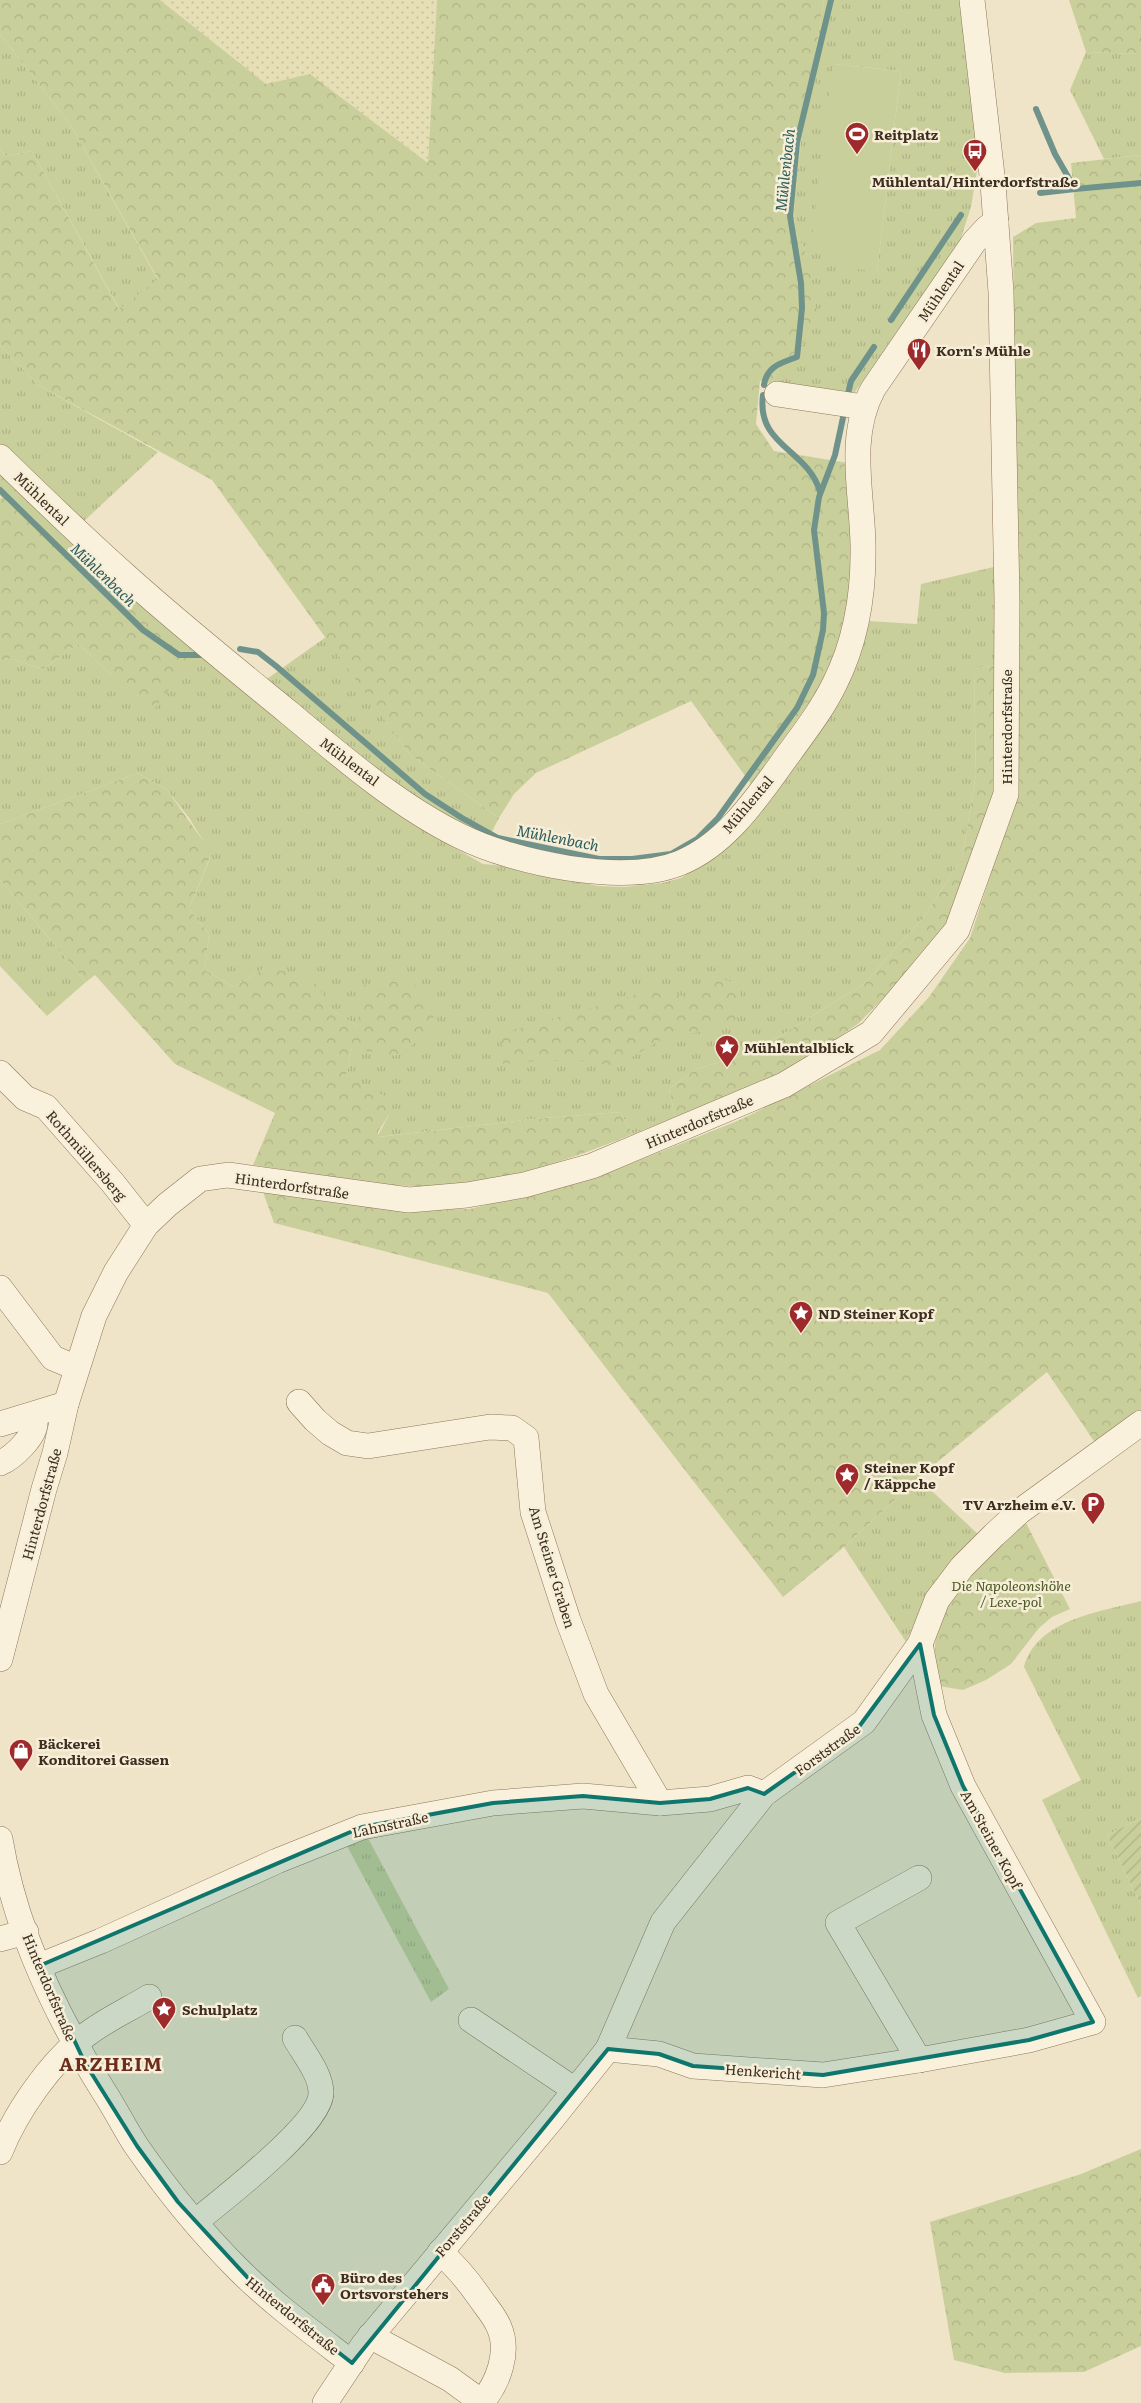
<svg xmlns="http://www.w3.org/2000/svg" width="1141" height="2403" font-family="Literata,serif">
	<defs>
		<pattern id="farmland-dots" width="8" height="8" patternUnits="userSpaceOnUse" patternTransform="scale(1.25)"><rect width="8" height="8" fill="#e6deb5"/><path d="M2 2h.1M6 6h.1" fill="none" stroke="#c6bf9b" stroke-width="1.8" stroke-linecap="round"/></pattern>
		<pattern id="grass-tufts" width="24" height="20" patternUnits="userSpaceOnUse" patternTransform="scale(1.25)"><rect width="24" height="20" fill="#c9cf9b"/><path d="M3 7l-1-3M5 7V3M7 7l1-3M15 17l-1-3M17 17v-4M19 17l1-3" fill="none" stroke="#aeb285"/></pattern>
		<pattern id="forest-crowns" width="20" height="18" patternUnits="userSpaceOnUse" patternTransform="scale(1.25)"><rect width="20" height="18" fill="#c9cf9b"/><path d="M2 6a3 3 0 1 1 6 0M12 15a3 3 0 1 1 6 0" fill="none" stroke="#aeb285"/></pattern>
		<pattern id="garden-furrows" width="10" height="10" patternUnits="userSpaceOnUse" patternTransform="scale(1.25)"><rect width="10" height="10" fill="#c9cf9b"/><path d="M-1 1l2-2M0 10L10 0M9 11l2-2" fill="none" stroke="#aeb285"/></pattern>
	</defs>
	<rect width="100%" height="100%" fill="#f0e4c8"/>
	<!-- farmland -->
	<path fill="url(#farmland-dots)" d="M160,0H437L428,163L310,74L266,84Z"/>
	<!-- grass -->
	<g fill="url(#grass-tufts)" fill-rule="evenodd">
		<path d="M824,0H964L979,159L971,207L960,241L855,392L770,383L780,367L804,342L808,257L795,231L794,210L801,142ZM833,64L901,71L877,271Z"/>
		<path d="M0,34L70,124L158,280L120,310L32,151L5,156L0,149Z"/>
		<path d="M1086,52L1141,54V155L1104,159L1070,90Z"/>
		<path d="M0,345L38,385L158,452L83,522L0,444Z"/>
		<path d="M998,566L996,665L974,669L976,774L962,858L926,914L864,984L754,1052L696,1069L669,1089L675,1117L633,1134L620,1112L533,1119L377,1137L390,1113L346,1076L352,1047L362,1049L357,1026L266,967L234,987L205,970L209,934L189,909L210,858L204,842L189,818L167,790L138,773L0,824V661L9,658L43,669L78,644L113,676L199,648L439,839L483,864L518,867L598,886L624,887L662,883L681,878L716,855L869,621L917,624L921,584Z"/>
		<path d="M326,637L410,755L499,818L488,839L426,806L264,681Z"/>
		<path d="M0,880L86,982L47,1016L0,966Z"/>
		<path d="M918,1478L979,1535L925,1599L906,1642L844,1547Z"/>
		<path d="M1141,1601V1818L1107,1835L1141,1905V1996L1138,1998L1042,1800L1081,1780L1024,1667C1037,1619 1100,1612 1141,1601Z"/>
		<path d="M362,1827L449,1989L431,2002L341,1835Z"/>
	</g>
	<!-- forest -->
	<g fill="url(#forest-crowns)">
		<path d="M0,0H160L266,84L310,74L428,163L437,0H824L801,142L794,210L795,231L808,257L817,313L804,342L780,367L770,383L760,381L756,424L774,451L849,463L854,566L842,640L818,690L751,784L691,701L536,773L514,794L499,818L410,755L212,480L38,385L0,345V149L5,156L32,151L119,309L158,279L70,124L0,34Z"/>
		<path d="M1069,0H1141V54L1086,52Z"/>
		<path d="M1141,155V1415L1098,1447L1047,1372L918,1478L844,1547L783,1597L548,1293L274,1223L262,1189L395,1210L470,1209L598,1177L742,1119L880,1050L929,997L970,938L1018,790L1013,237L1036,223L1076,218L1071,163Z"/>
		<path d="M0,465L199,648L150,715L113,676L78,644L43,669L9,658L0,661V499L2,498L0,495Z"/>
		<path d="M996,665L995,790L949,924L900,981L859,1023L809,1058L747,1089L675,1117L669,1089L696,1069L754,1052L864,984L926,914L962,858L976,774L974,669Z"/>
		<path d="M138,773L167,790L204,842L209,845L210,857L189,909L209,934L205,970L234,987L266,967L312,978L334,1011L357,1026L364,984L382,992L398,974C428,994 432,994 435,1030L395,1056L352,1048L346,1076L387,1097L390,1113L378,1132V1137L533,1119L620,1112L633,1134C564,1162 487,1189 412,1186C361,1184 304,1172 253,1165L275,1113L175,1064L95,975L86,982L0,880V824Z"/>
		<path d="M708,975L739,984L741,998L735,1021L700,1032L664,1038L617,1066L581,1061H539L503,1064L501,1034C555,1017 609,1004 662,986L688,999Z"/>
		<path d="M1024,1519L1070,1609L1052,1617L1039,1628L1011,1664L986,1680L963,1690L939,1686C918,1608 976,1569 1024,1519Z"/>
		<path d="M1141,2149V2346L1084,2372L1005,2373L954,2360L930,2222L1081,2174Z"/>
	</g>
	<!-- garden -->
	<path fill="url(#garden-furrows)" d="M1141,1818V1905L1107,1835Z"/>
	<!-- pitch -->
	<path fill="#c9cf9b" d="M833,64L901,71L877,271C845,267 826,274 812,239Z"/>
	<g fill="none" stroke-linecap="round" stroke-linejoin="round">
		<!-- stream -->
		<g stroke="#6f938a" stroke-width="6">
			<path d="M1036,109L1055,154L1075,189L1040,193"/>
			<path d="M1075,189L1141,183"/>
			<path d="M891,320L961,215"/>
			<path d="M764,385C767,366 781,363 797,357L802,308L801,283L790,216L797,142L831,0"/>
			<path d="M763,395C756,446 808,449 820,492"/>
			<path d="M847,398L851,381L874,347"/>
			<path d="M0,490L143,630L179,655H201"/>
			<path d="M240,649L258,652L276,666L425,794L462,818L498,838L599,859H632L671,854L697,839L718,818L797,708L813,675L823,630L824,613L814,530L819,497L835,455L844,413"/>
		</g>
		<defs>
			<g id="minor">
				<path d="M777,394L864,407"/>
				<path d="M0,457C41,497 82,537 125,575C177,622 233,667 288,712C341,756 397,805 460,836C514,863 623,886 680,863C729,843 760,793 790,752C806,730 823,708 835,683C857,639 864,592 863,544C862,492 847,437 873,389L974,242L987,228L996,222"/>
				<path d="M0,1073L25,1098L46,1107L112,1182L146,1225"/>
				<path d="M0,1288L53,1358L77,1368"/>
				<path d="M299,1402L315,1420L330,1433L347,1443L368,1446L490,1427L512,1428L526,1438L533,1512L568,1620L596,1694L660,1803"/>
				<path d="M0,1424L66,1404"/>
				<path d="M0,1463C13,1458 37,1435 35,1421L29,1416"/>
				<path d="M0,1659L44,1489L55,1453L66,1404L94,1316L116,1272L146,1225L167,1205L200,1179L228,1175L409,1200L467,1195L524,1185L592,1166L784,1085L871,1033L957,930L1006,794L1007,600L1001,292L993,184L972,0"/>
				<path d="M0,1839C15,1929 57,2018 106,2095C117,2112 126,2131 137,2147C167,2190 201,2232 238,2269C273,2304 313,2333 352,2363"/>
				<path d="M919,1878L838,1923L919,2060"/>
				<path d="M0,1939L26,1932"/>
				<path d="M39,1966L101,1941L277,1861L362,1827L493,1803L583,1796L660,1803L710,1799L748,1788L764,1794"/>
				<path d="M471,2020L575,2090"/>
				<path d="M608,2049L659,2054L693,2066L823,2075L919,2060L1029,2040L1093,2022L963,1786L934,1715L920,1644"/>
				<path d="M0,2152C16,2112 51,2061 86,2035C105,2020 128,2010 149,1997"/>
				<path d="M195,2222C221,2201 321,2124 321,2093C321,2074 304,2054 295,2038"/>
				<path d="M440,2252C456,2266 469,2282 480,2298C487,2308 495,2317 499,2327C510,2352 498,2383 482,2402"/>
				<path d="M370,2336L450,2379L483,2403"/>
				<path d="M325,2403L364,2344L552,2119L608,2049L663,1922L764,1794L864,1722L920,1644L937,1600L962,1567L994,1535L1019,1512L1141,1423"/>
			</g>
		</defs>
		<!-- minor casing -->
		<use href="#minor" stroke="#8d765c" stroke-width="26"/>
		<!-- minor -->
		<use href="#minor" stroke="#faf1dc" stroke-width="25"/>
	</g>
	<!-- marked area -->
	<path fill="#0f766e" fill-opacity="0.2" stroke="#0f766e" stroke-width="4" stroke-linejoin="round" d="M920,1644L934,1715L963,1786L1093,2022L1029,2040L823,2075L693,2066L659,2054L608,2049L352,2363L259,2290L178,2202L137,2146L85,2063L39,1966L362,1827L493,1803L583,1796L660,1803L710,1799L748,1788L764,1794L858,1728Z"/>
	<!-- icons -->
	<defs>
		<symbol id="stadium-pin" viewBox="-11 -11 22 30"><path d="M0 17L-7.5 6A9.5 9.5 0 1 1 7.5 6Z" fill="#9e2a2b" stroke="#f7eed8"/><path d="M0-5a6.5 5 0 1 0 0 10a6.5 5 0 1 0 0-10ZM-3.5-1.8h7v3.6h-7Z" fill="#fff"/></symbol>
		<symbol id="bus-pin" viewBox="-11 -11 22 30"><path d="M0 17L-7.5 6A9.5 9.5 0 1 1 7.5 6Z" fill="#9e2a2b" stroke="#f7eed8"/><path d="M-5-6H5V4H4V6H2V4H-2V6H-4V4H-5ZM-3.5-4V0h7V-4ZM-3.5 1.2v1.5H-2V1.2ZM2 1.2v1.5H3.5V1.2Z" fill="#fff"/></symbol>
		<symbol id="restaurant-pin" viewBox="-11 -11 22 30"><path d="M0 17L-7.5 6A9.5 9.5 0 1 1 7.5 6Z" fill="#9e2a2b" stroke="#f7eed8"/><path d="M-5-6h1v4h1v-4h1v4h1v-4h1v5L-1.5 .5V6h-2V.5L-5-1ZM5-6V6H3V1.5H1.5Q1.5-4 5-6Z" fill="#fff"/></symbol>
		<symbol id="sight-pin" viewBox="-11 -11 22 30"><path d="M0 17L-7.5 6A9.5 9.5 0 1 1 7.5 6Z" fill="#9e2a2b" stroke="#f7eed8"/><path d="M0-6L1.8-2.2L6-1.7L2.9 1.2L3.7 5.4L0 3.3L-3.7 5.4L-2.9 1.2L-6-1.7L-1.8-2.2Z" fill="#fff"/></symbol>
		<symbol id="parking-pin" viewBox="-11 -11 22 30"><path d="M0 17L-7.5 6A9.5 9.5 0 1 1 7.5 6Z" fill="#9e2a2b" stroke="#f7eed8"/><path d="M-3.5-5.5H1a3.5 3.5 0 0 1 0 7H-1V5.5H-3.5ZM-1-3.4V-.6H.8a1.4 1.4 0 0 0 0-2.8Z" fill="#fff"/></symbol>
		<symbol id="shop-pin" viewBox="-11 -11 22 30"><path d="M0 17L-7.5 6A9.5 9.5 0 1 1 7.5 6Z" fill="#9e2a2b" stroke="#f7eed8"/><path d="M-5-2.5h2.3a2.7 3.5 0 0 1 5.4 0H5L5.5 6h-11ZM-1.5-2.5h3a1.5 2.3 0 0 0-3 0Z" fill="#fff"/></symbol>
		<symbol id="civic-pin" viewBox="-11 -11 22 30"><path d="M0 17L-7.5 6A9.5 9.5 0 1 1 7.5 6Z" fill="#9e2a2b" stroke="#f7eed8"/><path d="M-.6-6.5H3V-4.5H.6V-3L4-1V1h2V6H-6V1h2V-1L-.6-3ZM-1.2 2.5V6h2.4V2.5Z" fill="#fff"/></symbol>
	</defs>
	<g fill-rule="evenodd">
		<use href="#stadium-pin" x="843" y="120" width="28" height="38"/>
		<use href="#bus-pin" x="961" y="137" width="28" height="38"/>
		<use href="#restaurant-pin" x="905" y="336" width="28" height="38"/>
		<use href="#sight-pin" x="713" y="1033" width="28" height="38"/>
		<use href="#sight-pin" x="787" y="1299" width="28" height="38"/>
		<use href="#sight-pin" x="833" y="1461" width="28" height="38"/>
		<use href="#parking-pin" x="1079" y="1490" width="28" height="38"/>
		<use href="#shop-pin" x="7" y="1737" width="28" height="38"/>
		<use href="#sight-pin" x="150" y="1995" width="28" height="38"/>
		<use href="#civic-pin" x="309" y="2271" width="28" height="38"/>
	</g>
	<g text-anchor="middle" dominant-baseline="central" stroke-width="5" stroke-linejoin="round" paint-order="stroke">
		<!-- poi labels -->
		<g font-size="14" font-weight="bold" fill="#3d2e20" stroke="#f7eed8" text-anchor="start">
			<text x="874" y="134">Reitplatz</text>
			<text x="975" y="181" text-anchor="middle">Mühlental/Hinterdorfstraße</text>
			<text x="936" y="350">Korn's Mühle</text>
			<text x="744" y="1047">Mühlentalblick</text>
			<text x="818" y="1313">ND Steiner Kopf</text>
			<text x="864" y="1467">Steiner Kopf<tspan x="864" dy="16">/ Käppche</tspan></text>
			<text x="1076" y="1504" text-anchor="end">TV Arzheim e.V.</text>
			<text x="38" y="1743">Bäckerei<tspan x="38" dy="16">Konditorei Gassen</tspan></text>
			<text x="182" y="2009">Schulplatz</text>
			<text x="340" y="2277">Büro des<tspan x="340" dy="16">Ortsvorstehers</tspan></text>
		</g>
		<!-- street labels -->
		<g font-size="14" fill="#3d2e20" stroke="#f7eed8">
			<text transform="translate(940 291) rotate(-56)">Mühlental</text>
			<text transform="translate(42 498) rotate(44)">Mühlental</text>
			<text transform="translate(1006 727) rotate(-90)">Hinterdorfstraße</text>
			<text transform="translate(350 761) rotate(37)">Mühlental</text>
			<text transform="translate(747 804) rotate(-50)">Mühlental</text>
			<text transform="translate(699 1121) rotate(-23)">Hinterdorfstraße</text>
			<text transform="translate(87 1155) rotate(49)">Rothmüllersberg</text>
			<text transform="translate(292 1185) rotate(8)">Hinterdorfstraße</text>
			<text transform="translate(41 1504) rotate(-75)">Hinterdorfstraße</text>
			<text transform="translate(553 1567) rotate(73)">Am Steiner Graben</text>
			<text transform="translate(827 1749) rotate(-36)">Forststraße</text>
			<text transform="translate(390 1824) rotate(-12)">Lahnstraße</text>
			<text transform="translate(992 1839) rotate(61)">Am Steiner Kopf</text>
			<text transform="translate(50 1987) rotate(67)">Hinterdorfstraße</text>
			<text transform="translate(763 2071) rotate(4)">Henkericht</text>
			<text transform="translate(462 2225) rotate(-50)">Forststraße</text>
			<text transform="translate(293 2315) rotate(39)">Hinterdorfstraße</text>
		</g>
		<!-- park labels -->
		<g font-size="14" font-style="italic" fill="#4d5a26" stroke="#f7eed8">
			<text x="1011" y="1585">Die Napoleonshöhe<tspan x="1011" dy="16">/ Lexe-pol</tspan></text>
		</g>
		<!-- water labels -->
		<g font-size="15" font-style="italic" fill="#2f5d5a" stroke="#f7eed8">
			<text transform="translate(784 170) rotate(-84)">Mühlenbach</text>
			<text transform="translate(104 574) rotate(44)">Mühlenbach</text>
			<text transform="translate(558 837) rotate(11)">Mühlenbach</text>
		</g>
		<!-- district labels -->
		<g font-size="19" font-weight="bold" letter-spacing="1" fill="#6b2e1e" stroke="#f7eed8">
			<text x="111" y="2063">ARZHEIM</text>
		</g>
	</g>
</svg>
